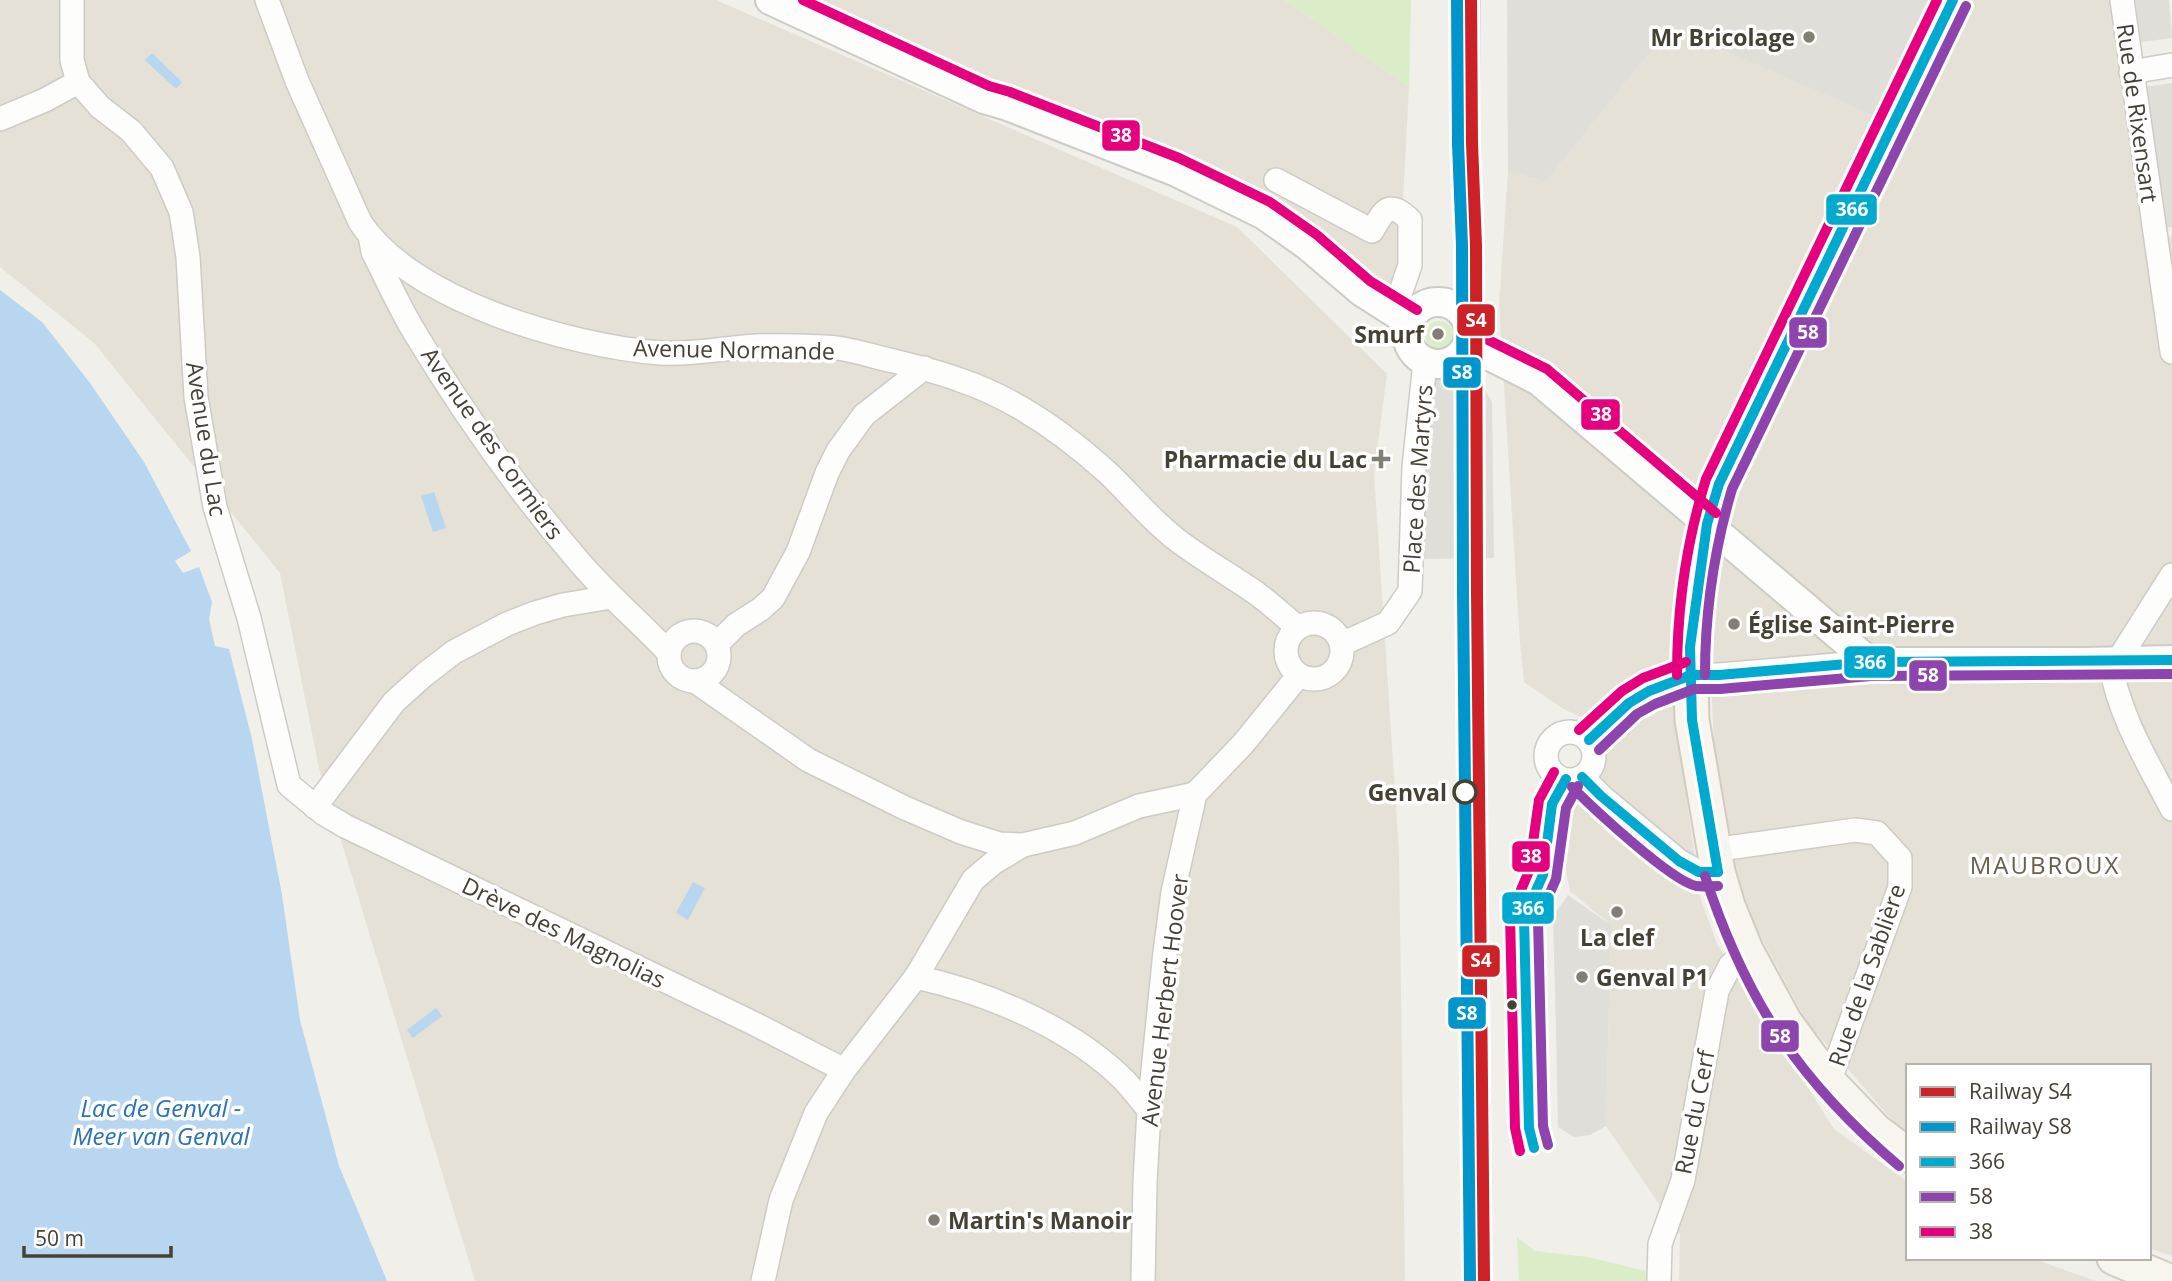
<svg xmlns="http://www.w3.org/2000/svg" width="2172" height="1281" font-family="'Open Sans',sans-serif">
	<rect width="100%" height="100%" fill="#f0efea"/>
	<!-- residential -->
	<g fill="#e5e1d7">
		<path d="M0,0H716L1237,227L1387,374L1374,473L1399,853L1405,1281H475L319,768L280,573L94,343L0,267Z"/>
		<path d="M783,0H1284L1409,87L1399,275L1390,294L1271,212Z"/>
		<path d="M1972,0H2116L2159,238L2172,236V1256L2149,1248V1066H1908V1132L1893,1121L1806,1021L1738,894L1716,784L1708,621L1739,474L1831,293Z"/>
		<path d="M1670,27L1878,118L1686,552L1671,630L1676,724L1701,900L1717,944L1834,1129L1908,1182V1258H2031L2096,1281H1679L1680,1235L1606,1126L1611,925L1570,891L1559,834L1578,801L1601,769L1603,750L1588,721L1562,708L1524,682L1520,643L1499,305L1508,171L1546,182Z"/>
	</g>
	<!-- industrial -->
	<path fill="#e0ded8" d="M1507,0H1933L1878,118L1670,27L1546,182L1508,171Z"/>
	<!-- green -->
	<g fill="#dbecc8">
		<path d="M1284,0H1411L1409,87Z"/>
		<circle cx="1439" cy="335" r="14"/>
		<path d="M1517,1237L1535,1251L1588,1257L1646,1271V1281H1519Z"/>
	</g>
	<!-- parking -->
	<g fill="#dfded9">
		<path d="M2135,0H2169L2172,38L2141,42Z"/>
		<path d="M2172,83V227L2162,228L2145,87Z"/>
		<path d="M1456,369L1481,384L1492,402L1494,558L1423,559L1427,414L1435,379Z"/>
		<path d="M1568,895L1611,925L1606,1126L1590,1135L1574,1137L1558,1127L1556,1029L1553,916Z"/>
	</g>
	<!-- water -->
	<g fill="#b8d6f0">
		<path d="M152,53L182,82L176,89L145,60Z"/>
		<path d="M0,290L42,322L90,383L144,462L191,551L175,561L183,573L199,567L212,602L209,619L215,646L229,649L252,739L282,895L300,1020L339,1166L387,1281H0Z"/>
		<path d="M434,492L446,528L433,532L421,496Z"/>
		<path d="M693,882L705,888L688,920L676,913Z"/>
		<path d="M436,1008L442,1016L413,1038L407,1030Z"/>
	</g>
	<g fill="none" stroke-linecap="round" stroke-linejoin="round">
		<defs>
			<g id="minor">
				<path d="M72,0V60L78,82L100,107L131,131L162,168L181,212L188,257L196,397L215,507L249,618L289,785L323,813L345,826L755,1024L844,1070"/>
				<path d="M267,0L297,81L360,222C411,301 571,346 660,353C692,355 724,348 756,346C778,345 802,346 825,347C842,347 861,353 877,357C905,364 933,370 960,380C1014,398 1065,434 1108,473C1131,495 1151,520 1177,540C1202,559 1230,575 1256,593C1271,604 1284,616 1297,627"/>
				<path d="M2122,0L2172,352"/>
				<path d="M2131,72L2172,65"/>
				<path d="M0,119L45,100L78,82"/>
				<path d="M1276,180L1372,231C1384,211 1388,199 1410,220V265L1394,312"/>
				<path d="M371,241L373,252C387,279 399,307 415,333C462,411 516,488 576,558C604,592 639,621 669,653"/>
				<circle cx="1314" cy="651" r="28"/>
				<circle cx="694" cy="656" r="25"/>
				<path d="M717,644L736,625L761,609L773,598L798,552L827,473L838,451L864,415L924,368"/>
				<path d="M1342,644L1388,623L1410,591L1414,467L1425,362"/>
				<path d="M2110,662C2119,716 2147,761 2172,809"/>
				<path d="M2117,662L2172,575"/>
				<path d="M695,681L808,760L905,808L961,832L999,844L1023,845L1075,833L1139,806L1195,794"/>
				<circle cx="1570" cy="756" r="24"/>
				<path d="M1589,740L1629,703L1649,691L1691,675H1719L1870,662"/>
				<path d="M1582,777L1601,796L1679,861L1699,872H1718"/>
				<path d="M315,807L394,702L424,675L454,652L507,624L535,613L563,605L611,597"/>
				<path d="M1713,850L1855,830L1877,833L1900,858V887L1829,1082"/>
				<path d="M916,977C989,993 1072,1028 1125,1081C1133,1090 1141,1100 1149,1110"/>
				<path d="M763,1281L781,1200L816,1113L844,1070L916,977L973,880L993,863L1023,845"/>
				<path d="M1143,1281L1145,1182L1149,1110L1165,952L1173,892L1195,794L1243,744L1299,675"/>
				<path d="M1659,1281L1660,1244L1683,1180L1717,991L1730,966L1746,950"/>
			</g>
			<g id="tertiary">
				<path d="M770,0L984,99L1005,105L1174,171L1264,215L1308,246L1362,292L1409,322"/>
				<circle cx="1438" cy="333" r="31"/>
				<path d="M1468,345L1539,381L1870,662H2088L2172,660"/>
			</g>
			<g id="secondary">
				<path d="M1908,1155L1876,1131L1829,1082L1785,1022L1746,950L1728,906L1718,872L1692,720L1690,647L1707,524L1719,484L1953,0"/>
				<path d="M2114,1258L2169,1281"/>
			</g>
		</defs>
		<!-- minor casing -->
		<use href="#minor" stroke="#cdcbc5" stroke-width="26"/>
		<!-- tertiary casing -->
		<use href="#tertiary" stroke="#cdcbc5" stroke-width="32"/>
		<!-- secondary casing -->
		<use href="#secondary" stroke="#d0ccc0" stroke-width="37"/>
		<!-- minor -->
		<use href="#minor" stroke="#fdfdfc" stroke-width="23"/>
		<!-- tertiary -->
		<use href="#tertiary" stroke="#fdfdfc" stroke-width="28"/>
		<!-- secondary -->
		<use href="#secondary" stroke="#f7f5ee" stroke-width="33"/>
		<defs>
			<path id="rail" d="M1476,246L1477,0"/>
		</defs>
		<!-- rail casing -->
		<use href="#rail" stroke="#d9d9d8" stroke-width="8"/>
		<!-- rail -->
		<use href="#rail" stroke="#fff" stroke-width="5" stroke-dasharray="16" stroke-linecap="butt"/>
		<defs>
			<g id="bus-1">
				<path d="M1589,740L1629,703L1649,691L1691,675H1719L1870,662L2172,660"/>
				<path d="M1582,777L1601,796L1679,861L1699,872H1718"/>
				<path d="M1718,872L1692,720L1690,647L1707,524L1719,484L1953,0"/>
				<path d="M1534,1148L1529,1128L1524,917L1543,875L1552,804L1566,779"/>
			</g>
			<g id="bus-2">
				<path d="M1705,675C1705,611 1714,550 1732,489L1966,6"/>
				<path d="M1599,750L1637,714L1655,704L1694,689H1720L1871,676L2172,674"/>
				<path d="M1572,787C1594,809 1670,880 1696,886C1703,887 1711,886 1718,886"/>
				<path d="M1705,876C1746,1001 1799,1081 1899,1166"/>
				<path d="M1548,1145L1543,1126L1538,920L1556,879L1566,808L1578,786"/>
			</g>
			<g id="bus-3">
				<path d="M803,0L989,86L1010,92L1179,158L1270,202L1317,235L1370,281L1417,310"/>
				<path d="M1474,333L1547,369L1716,513"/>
				<path d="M1677,675C1677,608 1686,543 1706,479L1937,0"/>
				<path d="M1579,730L1622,691L1643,678L1686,662"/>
				<path d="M1520,1151L1515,1128L1510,916L1529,871L1539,800L1554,772"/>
			</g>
		</defs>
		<!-- bus-1 casing -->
		<use href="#bus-1" stroke="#fff" stroke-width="16"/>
		<!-- bus-2 casing -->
		<use href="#bus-2" stroke="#fff" stroke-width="16"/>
		<!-- bus-3 casing -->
		<use href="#bus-3" stroke="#fff" stroke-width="16"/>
		<!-- bus-1 -->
		<use href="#bus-1" stroke="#00a9ce" stroke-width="10"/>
		<!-- bus-2 -->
		<use href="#bus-2" stroke="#8e44ad" stroke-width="10"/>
		<!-- bus-3 -->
		<use href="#bus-3" stroke="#e5007d" stroke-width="10"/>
		<defs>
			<path id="rail-1" d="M1471,0L1472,143L1476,246L1477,593L1484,1281"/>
			<path id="rail-2" d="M1457,0L1458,143L1462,246L1463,593L1470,1281"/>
		</defs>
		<!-- rail-1 casing -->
		<use href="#rail-1" stroke="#fff" stroke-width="18"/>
		<!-- rail-2 casing -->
		<use href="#rail-2" stroke="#fff" stroke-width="18"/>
		<!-- rail-1 -->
		<use href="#rail-1" stroke="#cb2127" stroke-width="12"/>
		<!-- rail-2 -->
		<use href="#rail-2" stroke="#0096cb" stroke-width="12"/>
	</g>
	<!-- markers -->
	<g fill="#827e74" stroke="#fff" stroke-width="2.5">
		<circle cx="1809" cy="37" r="7"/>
		<circle cx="1438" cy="334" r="7"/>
		<path d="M1377.5 448.5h7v7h7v7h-7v7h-7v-7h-7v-7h7z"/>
		<circle cx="1734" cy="624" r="7"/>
		<circle cx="1617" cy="912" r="7"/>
		<circle cx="1582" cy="977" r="7"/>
		<circle cx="934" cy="1220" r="7"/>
	</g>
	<circle fill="#fff" stroke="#474135" stroke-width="3.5" cx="1465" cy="792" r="11"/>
	<circle fill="#474135" stroke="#fff" stroke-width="2.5" cx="1512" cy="1005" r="6"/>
	<g text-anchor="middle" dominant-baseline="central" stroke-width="7" stroke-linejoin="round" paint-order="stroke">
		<!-- poi labels -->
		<g font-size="23" font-weight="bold" fill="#474135" stroke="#fff" text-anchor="end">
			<text x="1795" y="37">Mr Bricolage</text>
			<text x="1424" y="334">Smurf</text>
			<text x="1367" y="459">Pharmacie du Lac</text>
			<text x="1748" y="624" text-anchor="start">Église Saint-Pierre</text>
			<text x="1617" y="937" text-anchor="middle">La clef</text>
			<text x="1596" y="977" text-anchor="start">Genval P1</text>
			<text x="948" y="1220" text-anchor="start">Martin's Manoir</text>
		</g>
		<!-- street labels -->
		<g font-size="23" fill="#474135" stroke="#fff">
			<text transform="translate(2138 113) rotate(82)">Rue de Rixensart</text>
			<text transform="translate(734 349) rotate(1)">Avenue Normande</text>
			<text transform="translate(207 439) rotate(81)">Avenue du Lac</text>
			<text transform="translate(493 443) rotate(55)">Avenue des Cormiers</text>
			<text transform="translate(1417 479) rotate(-86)">Place des Martyrs</text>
			<text transform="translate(564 932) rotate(26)">Drève des Magnolias</text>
			<text transform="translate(1866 975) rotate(-71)">Rue de la Sablière</text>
			<text transform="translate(1164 1000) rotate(-83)">Avenue Herbert Hoover</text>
			<text transform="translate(1694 1112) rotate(-79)">Rue du Cerf</text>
		</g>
		<!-- stop labels -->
		<g font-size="23" font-weight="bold" fill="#474135" stroke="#fff" text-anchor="end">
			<text x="1447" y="792">Genval</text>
		</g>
		<!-- neighbourhood labels -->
		<g font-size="24" letter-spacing="2" fill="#6a604c" stroke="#fff">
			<text x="2045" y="864">MAUBROUX</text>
		</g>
		<!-- water labels -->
		<g font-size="24" font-style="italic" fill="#2a72b6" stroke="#fff">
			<text x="161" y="1107">Lac de Genval -<tspan x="161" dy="28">Meer van Genval</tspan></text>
		</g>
	</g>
	<g stroke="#fff" stroke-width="2.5">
		<rect x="1101" y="119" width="40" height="33" rx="7" fill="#e5007d"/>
		<rect x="1825" y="193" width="53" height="33" rx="7" fill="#00a9ce"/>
		<rect x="1456" y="303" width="40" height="34" rx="7" fill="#cb2127"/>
		<rect x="1788" y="316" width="40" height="33" rx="7" fill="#8e44ad"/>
		<rect x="1442" y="356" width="40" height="33" rx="7" fill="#0096cb"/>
		<rect x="1580" y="398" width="41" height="33" rx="7" fill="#e5007d"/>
		<rect x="1843" y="645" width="53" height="34" rx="7" fill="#00a9ce"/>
		<rect x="1908" y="659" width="40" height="33" rx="7" fill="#8e44ad"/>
		<rect x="1511" y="840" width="40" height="33" rx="7" fill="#e5007d"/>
		<rect x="1501" y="891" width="54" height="34" rx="7" fill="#00a9ce"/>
		<rect x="1461" y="944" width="40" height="34" rx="7" fill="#cb2127"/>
		<rect x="1447" y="996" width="40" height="34" rx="7" fill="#0096cb"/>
		<rect x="1760" y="1019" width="40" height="34" rx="7" fill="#8e44ad"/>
	</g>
	<g font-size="19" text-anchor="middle" font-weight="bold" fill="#fff">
		<text x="1121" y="142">38</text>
		<text x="1852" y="216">366</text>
		<text x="1476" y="327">S4</text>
		<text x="1808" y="339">58</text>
		<text x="1462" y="379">S8</text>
		<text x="1601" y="421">38</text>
		<text x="1870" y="669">366</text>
		<text x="1928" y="682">58</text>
		<text x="1531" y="863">38</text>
		<text x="1528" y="915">366</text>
		<text x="1481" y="967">S4</text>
		<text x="1467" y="1020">S8</text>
		<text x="1780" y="1043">58</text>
	</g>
	<!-- legend -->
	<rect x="1906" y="1064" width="245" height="196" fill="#ffffff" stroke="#b5b3ae" stroke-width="2"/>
	<rect x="1920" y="1087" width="35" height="10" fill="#cb2127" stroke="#b5b3ae" stroke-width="2"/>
	<text x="1969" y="1099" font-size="21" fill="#474135">Railway S4</text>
	<rect x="1920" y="1122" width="35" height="10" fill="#0096cb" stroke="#b5b3ae" stroke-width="2"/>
	<text x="1969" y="1134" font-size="21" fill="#474135">Railway S8</text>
	<rect x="1920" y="1157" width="35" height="10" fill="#00a9ce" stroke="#b5b3ae" stroke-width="2"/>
	<text x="1969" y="1169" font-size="21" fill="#474135">366</text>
	<rect x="1920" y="1192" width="35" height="10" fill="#8e44ad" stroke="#b5b3ae" stroke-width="2"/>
	<text x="1969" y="1204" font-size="21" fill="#474135">58</text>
	<rect x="1920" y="1227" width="35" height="10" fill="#e5007d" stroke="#b5b3ae" stroke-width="2"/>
	<text x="1969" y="1239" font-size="21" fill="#474135">38</text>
	<!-- scale -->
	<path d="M24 1246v10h147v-10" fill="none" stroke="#474135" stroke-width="3.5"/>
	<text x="35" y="1246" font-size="21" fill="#474135" stroke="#ffffff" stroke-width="5" paint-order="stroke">50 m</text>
</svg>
